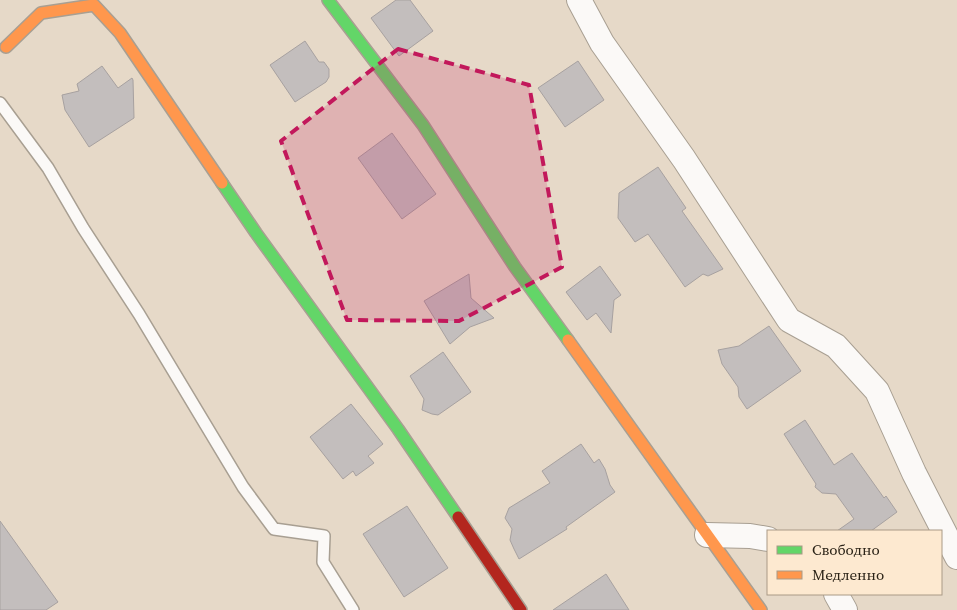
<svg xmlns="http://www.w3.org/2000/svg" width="957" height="610" font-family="'Source Serif 4',serif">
	<rect width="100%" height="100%" fill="#e6d9c8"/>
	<!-- building -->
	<g fill="#c3bebd" stroke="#a7a1a0">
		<path d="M396,0H410L433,31L399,56L371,18Z"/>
		<path d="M305,41L319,62H324L329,69V77L326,82L295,102L270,65Z"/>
		<path d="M578,61L604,100L565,127L538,88Z"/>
		<path d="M102,66L118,88L132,78L133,80L134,118L89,147L65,110L62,95L79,91L77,84Z"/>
		<path d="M392,133L436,194L402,219L358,158Z"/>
		<path d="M658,167L686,208L682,211L723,269L708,276L703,274L685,287L648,234L635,242L618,218L619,193Z"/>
		<path d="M600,266L621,295L614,300L611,333L596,313L587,320L566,292Z"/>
		<path d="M469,274L471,298L494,318L470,327L450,344L424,301Z"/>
		<path d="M769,326L801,371L747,409L739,397L738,387L722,364L718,350L739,346Z"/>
		<path d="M443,352L471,392L438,415L432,414L422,410L424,399L410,376Z"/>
		<path d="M351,404L383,444L368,456L374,463L356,476L353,471L343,479L310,437Z"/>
		<path d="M805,420L834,465L852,453L884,498L886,496L897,512L871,531H837L854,519L836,494L822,493L815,487L816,484L784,434Z"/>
		<path d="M581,444L594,463L599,459L605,469L610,485L615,492L566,527L567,529L519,559L514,549L510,540L512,529L505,518L509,508L550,483L542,471Z"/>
		<path d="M407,506L448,568L404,597L363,534Z"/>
		<path d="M0,521L58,602L46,610H0Z"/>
		<path d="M606,574L629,610H553Z"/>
	</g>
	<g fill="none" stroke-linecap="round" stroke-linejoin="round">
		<defs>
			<path id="lane" d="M0,103L48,168L83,228L139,314L243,487L274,529L324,536L323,562L353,610"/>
			<g id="street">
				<path d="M579,0L602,43L684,159L789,320L836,346L877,391L914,473L957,557"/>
				<path d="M707,535L750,536L768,539"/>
				<path d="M836,594L845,610"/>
			</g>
			<g id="fast">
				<path d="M328,0L423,125L515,267L568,340"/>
				<path d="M222,183L256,233L398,429L458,517"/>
			</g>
			<g id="slow">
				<path d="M6,47L41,13L94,5L120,33L222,183"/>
				<path d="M568,340L761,610"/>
			</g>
			<path id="jam" d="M458,517L521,610"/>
		</defs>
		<!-- lane casing -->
		<use href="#lane" stroke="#a89f92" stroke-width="14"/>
		<!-- street casing -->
		<use href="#street" stroke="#a89f92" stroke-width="26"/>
		<!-- fast casing -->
		<use href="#fast" stroke="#a89f92" stroke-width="14"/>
		<!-- slow casing -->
		<use href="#slow" stroke="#a89f92" stroke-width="14"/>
		<!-- jam casing -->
		<use href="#jam" stroke="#a89f92" stroke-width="14"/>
		<!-- lane -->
		<use href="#lane" stroke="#fbf9f7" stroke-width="11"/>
		<!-- street -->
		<use href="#street" stroke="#fbf9f7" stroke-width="24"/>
		<!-- fast -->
		<use href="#fast" stroke="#63d668" stroke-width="11"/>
		<!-- slow -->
		<use href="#slow" stroke="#ff974d" stroke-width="11"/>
		<!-- jam -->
		<use href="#jam" stroke="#b3261e" stroke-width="11"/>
	</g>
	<!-- marked area -->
	<path fill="#c2185b" fill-opacity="0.2" stroke="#c2185b" stroke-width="4" stroke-dasharray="10 6" stroke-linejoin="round" d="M398,49L529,85L562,267L459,321L347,320L281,141Z"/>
	<!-- legend -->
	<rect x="767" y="530" width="175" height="65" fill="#fde9d0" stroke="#a99a86"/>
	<rect x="777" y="546" width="25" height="8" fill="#63d668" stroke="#a99a86"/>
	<text x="812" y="555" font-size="15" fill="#2b2317">Свободно</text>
	<rect x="777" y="571" width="25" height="8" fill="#ff974d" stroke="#a99a86"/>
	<text x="812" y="580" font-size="15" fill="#2b2317">Медленно</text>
</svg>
